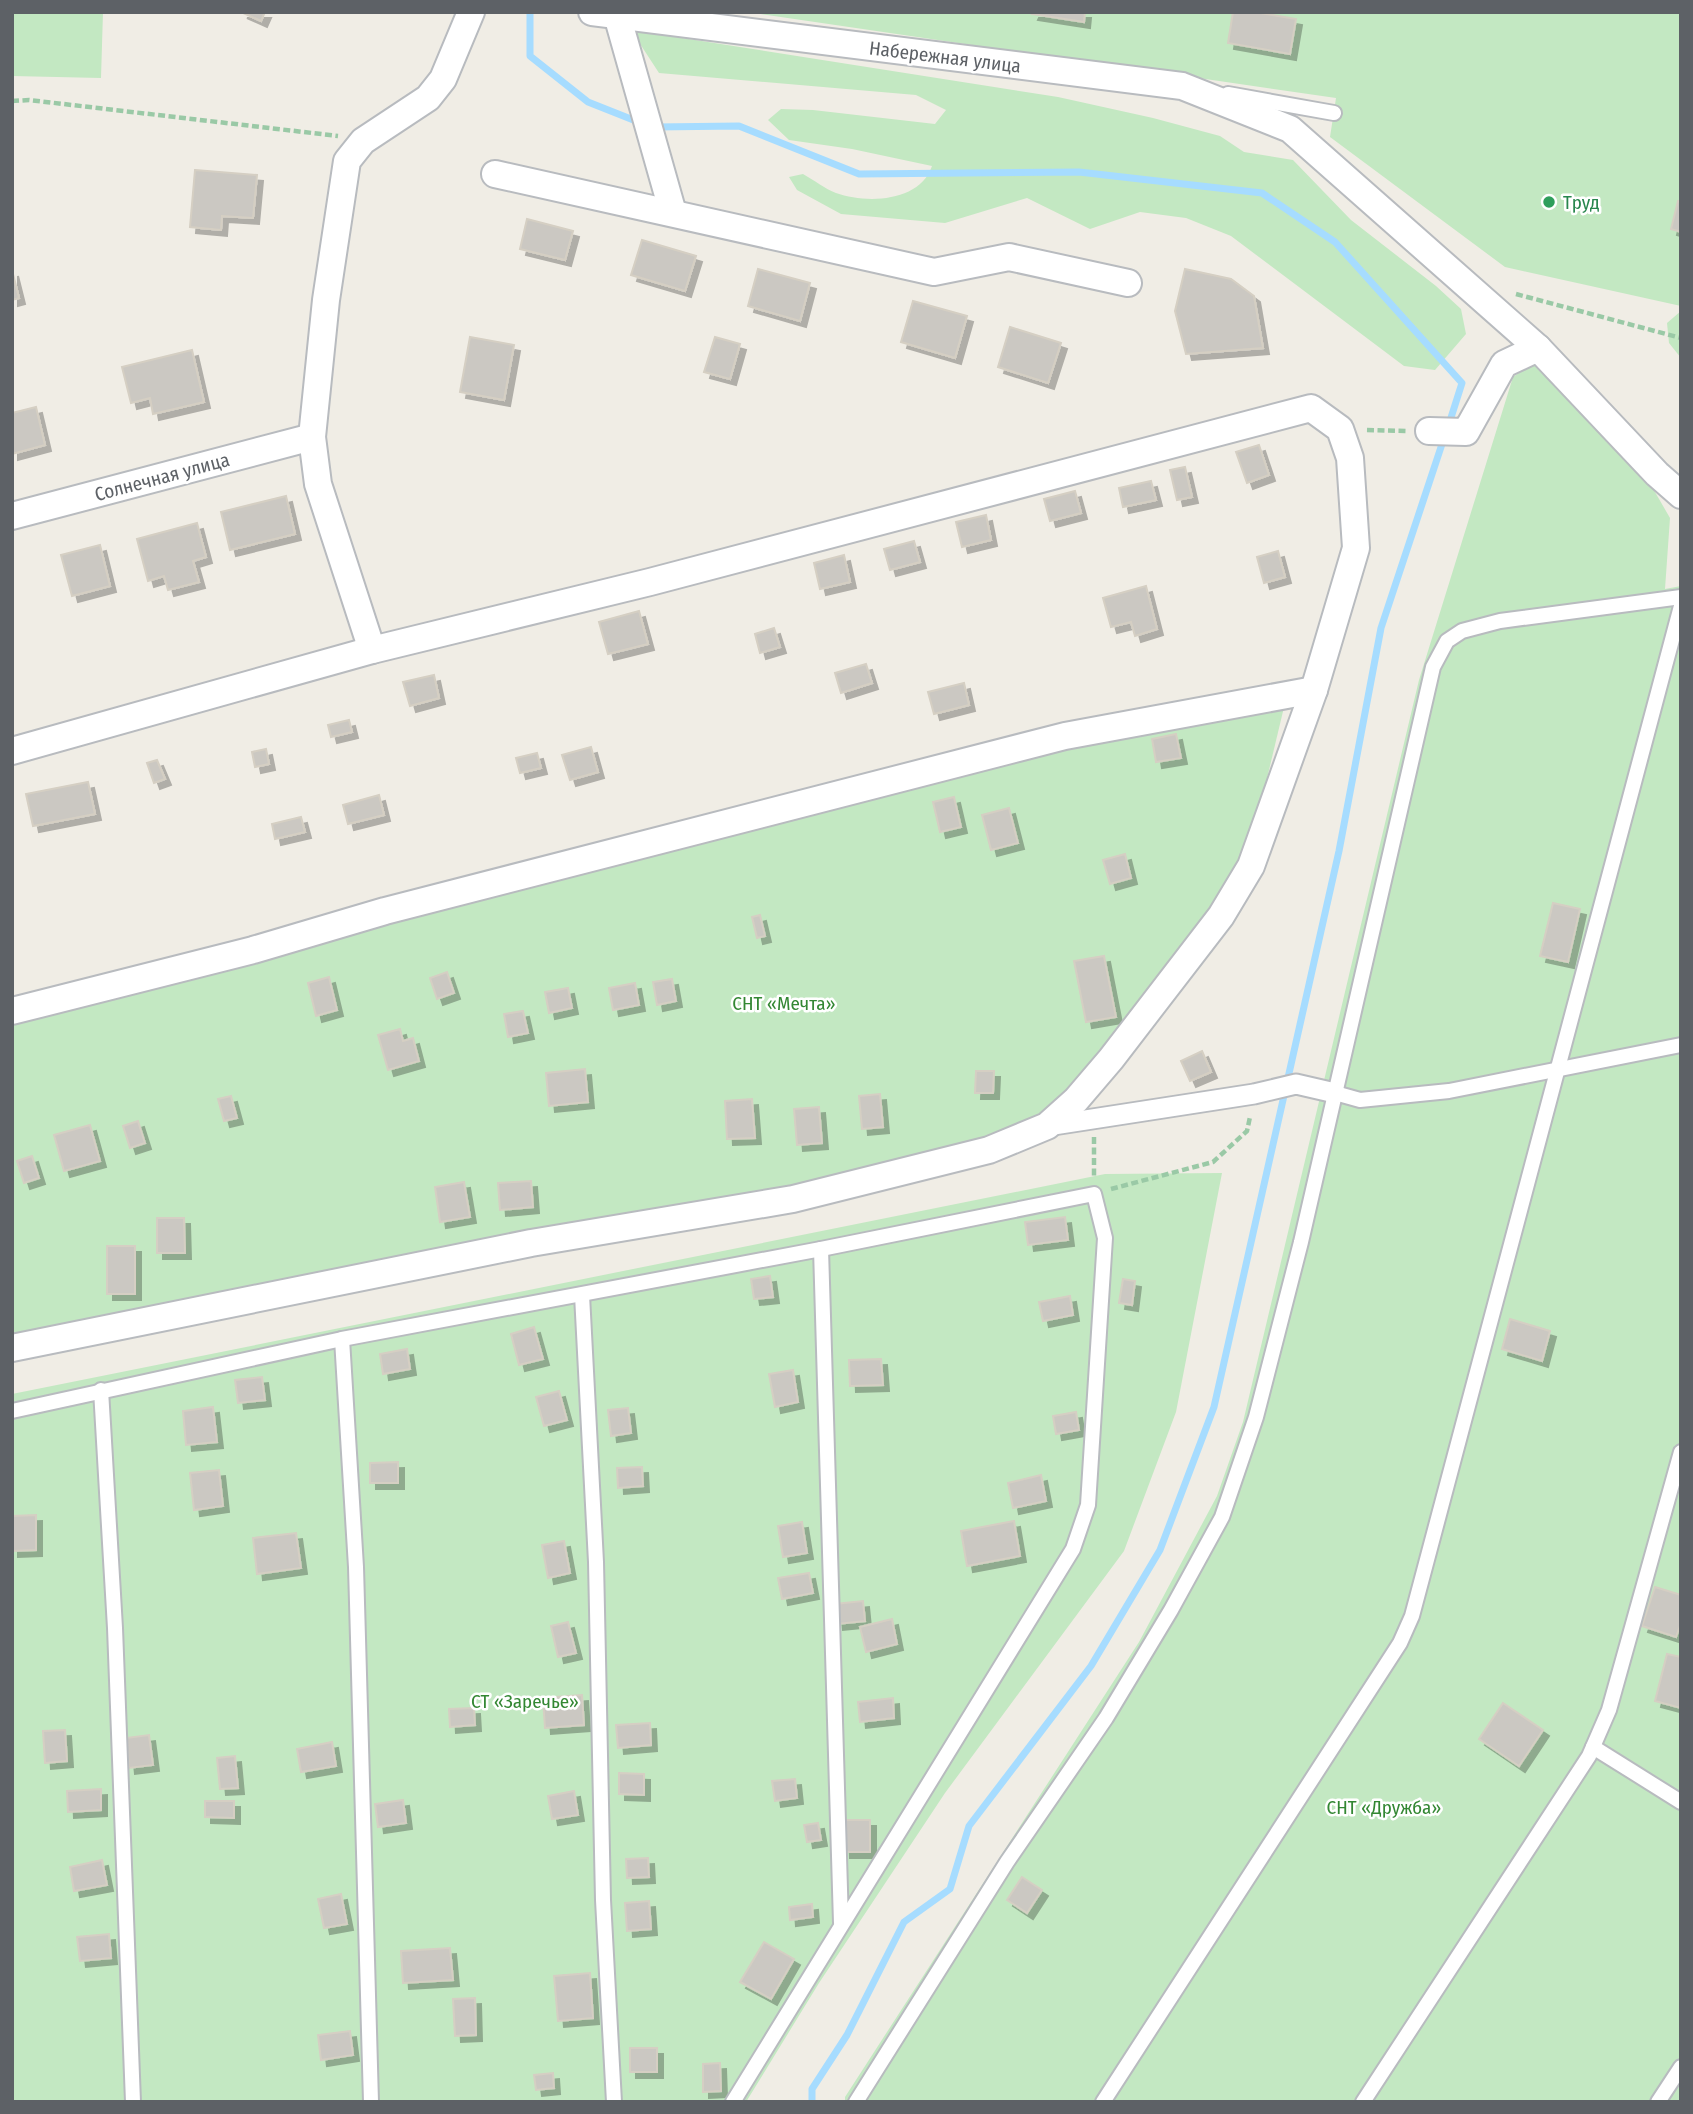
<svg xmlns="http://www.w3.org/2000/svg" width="1693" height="2114" font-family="'Fira Sans Condensed',sans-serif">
	<defs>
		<filter id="shadow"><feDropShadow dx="6" dy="6" stdDeviation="0" flood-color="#0004"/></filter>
	</defs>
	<rect width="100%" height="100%" fill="#f0ede5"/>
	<!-- green -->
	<g fill="#c3e8c2">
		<path d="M12,12H103L101,78L12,76Z"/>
		<path d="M746,12H1681V306L1505,267L1330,137L1336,98Z"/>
		<path d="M631,30L1058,97L1153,118L1220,136L1244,152L1293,160L1351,220L1436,286L1461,309L1466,334L1435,370L1404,366L1231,236L1186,218L1140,212L1090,229L1027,198L945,223L841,214L797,190L789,177L803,174C814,180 825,189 836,193C867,204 920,202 932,166L852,149L789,140L768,120L781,109L813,110L935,124L946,110L916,95L659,73Z"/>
		<path d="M1681,311V358L1669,343L1667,323Z"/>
		<path d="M1537,361L1644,473L1670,518L1665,589L1681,586V2102H845V2097L1139,1642L1217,1496L1243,1422L1419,680L1513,377Z"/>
		<path d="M1285,703L1248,858L1185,951L1058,1104L1008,1132L805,1188L12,1339V1023L1020,747Z"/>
		<path d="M1222,1173L1176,1412L1124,1551L945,1793L819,1983L746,2102H12V1394L1105,1174Z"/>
	</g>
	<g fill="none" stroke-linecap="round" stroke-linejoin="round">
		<!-- stream -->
		<g stroke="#a6dcff" stroke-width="7">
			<path d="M530,12V56L588,102L641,123"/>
			<path d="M655,127L739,126L859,174L1079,172L1262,193L1335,242L1462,383L1448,427"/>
			<path d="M812,2102V2089L847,2035L904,1922L950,1889L969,1826L1091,1666L1160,1550L1214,1407L1339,851L1381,628L1444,438"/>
		</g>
	</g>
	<!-- building -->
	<g fill="#cbc8c2" stroke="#d5cfc3" stroke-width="2" filter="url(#shadow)">
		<path d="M241,12H265L261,21Z"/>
		<path d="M1033,12H1085L1084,22L1032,14Z"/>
		<path d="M1233,12H1255L1296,19L1290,54L1228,43Z"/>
		<path d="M195,170L257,175L253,218L222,216L221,230L190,227Z"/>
		<path d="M1678,201L1681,202V232L1671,229Z"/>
		<path d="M527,219L573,231L565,260L520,249Z"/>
		<path d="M642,240L696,256L685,291L631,275Z"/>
		<path d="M758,269L810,283L800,321L748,306Z"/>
		<path d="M1185,269L1231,279L1254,296L1263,348L1186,354L1175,311Z"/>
		<path d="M12,270L19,298L12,300Z"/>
		<path d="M913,301L967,316L955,358L901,342Z"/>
		<path d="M1010,327L1061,343L1048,383L998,367Z"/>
		<path d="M470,337L514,345L504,400L460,392Z"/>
		<path d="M715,337L740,344L730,379L704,372Z"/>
		<path d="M192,350L204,402L153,414L150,398L131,403L122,367Z"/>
		<path d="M36,407L45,445L12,454V413Z"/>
		<path d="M1259,445L1269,475L1247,483L1236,452Z"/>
		<path d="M1185,467L1192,497L1177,500L1170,470Z"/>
		<path d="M1151,481L1156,500L1123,507L1119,488Z"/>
		<path d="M1075,491L1081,513L1050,521L1044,499Z"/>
		<path d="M286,496L295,534L230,550L221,512Z"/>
		<path d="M986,515L991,540L962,547L956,522Z"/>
		<path d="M197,523L206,557L193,561L199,582L168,590L164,576L148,581L137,539Z"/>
		<path d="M914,541L920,562L890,570L884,549Z"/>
		<path d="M100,545L110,586L72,596L61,555Z"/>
		<path d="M1278,551L1285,577L1264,583L1257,557Z"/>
		<path d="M844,555L850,582L820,589L814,563Z"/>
		<path d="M1146,586L1157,629L1135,636L1131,622L1111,627L1103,598Z"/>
		<path d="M639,611L648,644L608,654L599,622Z"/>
		<path d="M774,628L780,647L760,653L755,634Z"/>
		<path d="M866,664L872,683L841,693L835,673Z"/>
		<path d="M434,675L439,698L410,706L403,682Z"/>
		<path d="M964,683L969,705L934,714L928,692Z"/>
		<path d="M349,720L352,732L331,737L328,725Z"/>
		<path d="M1176,734L1181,758L1156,762L1152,739Z"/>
		<path d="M591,747L598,772L570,780L562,755Z"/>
		<path d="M266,749L269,764L255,767L252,752Z"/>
		<path d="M537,753L541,768L520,773L516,758Z"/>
		<path d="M157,760L165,779L154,783L147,763Z"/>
		<path d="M88,782L95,814L33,826L26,794Z"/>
		<path d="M379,795L384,815L348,824L343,805Z"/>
		<path d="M954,797L961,827L940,832L933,802Z"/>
		<path d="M1009,808L1018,843L991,850L982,815Z"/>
		<path d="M301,817L305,832L275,839L272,824Z"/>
		<path d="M1125,854L1131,878L1110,884L1103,860Z"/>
		<path d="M1553,903L1580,909L1568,962L1540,956Z"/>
		<path d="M760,915L765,936L757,938L752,917Z"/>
		<path d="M1104,956L1116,1017L1086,1022L1074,961Z"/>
		<path d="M447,972L454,993L437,999L430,978Z"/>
		<path d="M329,977L337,1010L316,1016L308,983Z"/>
		<path d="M672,979L676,1001L657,1005L653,982Z"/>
		<path d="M635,983L639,1005L613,1010L609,988Z"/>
		<path d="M568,988L572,1008L549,1013L545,992Z"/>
		<path d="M523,1011L528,1033L508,1037L504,1014Z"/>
		<path d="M400,1029L403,1041L413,1038L419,1061L388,1070L378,1035Z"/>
		<path d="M1202,1051L1211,1072L1190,1081L1181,1061Z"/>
		<path d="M585,1069L588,1102L549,1106L546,1073Z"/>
		<path d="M976,1071H994L993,1093H975Z"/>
		<path d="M880,1094L883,1127L862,1129L859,1096Z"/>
		<path d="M231,1096L237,1118L224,1121L218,1099Z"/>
		<path d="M752,1099L755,1138L727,1139L725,1101Z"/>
		<path d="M819,1107L822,1143L797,1145L794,1109Z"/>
		<path d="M138,1121L145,1143L130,1148L123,1126Z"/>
		<path d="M90,1125L100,1161L64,1171L54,1135Z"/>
		<path d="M32,1156L39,1178L24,1183L17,1161Z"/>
		<path d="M531,1181L533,1207L500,1210L498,1183Z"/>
		<path d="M464,1182L470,1217L440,1222L435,1187Z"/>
		<path d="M1065,1217L1068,1240L1028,1245L1025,1222Z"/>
		<path d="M157,1218H184L185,1253H157Z"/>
		<rect x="107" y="1246" width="28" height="48"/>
		<path d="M770,1276L773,1297L754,1299L751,1279Z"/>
		<path d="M1123,1279L1135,1281L1132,1305L1119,1303Z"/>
		<path d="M1070,1296L1073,1315L1043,1321L1039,1302Z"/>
		<path d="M1510,1319L1550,1331L1542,1361L1502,1349Z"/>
		<path d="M534,1327L543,1359L519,1365L511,1334Z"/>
		<path d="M407,1349L410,1369L383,1374L380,1354Z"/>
		<path d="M881,1359L883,1385L850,1386L849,1360Z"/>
		<path d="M793,1370L798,1402L775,1407L769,1374Z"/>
		<path d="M262,1377L265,1400L238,1403L235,1380Z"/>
		<path d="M559,1391L567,1420L544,1426L536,1397Z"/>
		<path d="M213,1407L217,1442L186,1445L183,1411Z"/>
		<path d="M628,1408L631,1433L611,1436L608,1410Z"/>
		<path d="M1076,1412L1079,1430L1056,1434L1053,1416Z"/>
		<path d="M398,1462V1483H370V1463Z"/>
		<path d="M642,1467L643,1486L618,1488L617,1468Z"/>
		<path d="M219,1470L223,1506L194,1510L190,1473Z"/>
		<path d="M1041,1475L1046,1501L1013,1508L1008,1483Z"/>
		<path d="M36,1515V1550L12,1551V1516Z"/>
		<path d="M1014,1521L1020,1556L967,1566L961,1531Z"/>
		<path d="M802,1522L807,1553L783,1557L778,1526Z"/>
		<path d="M296,1533L301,1568L257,1574L253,1538Z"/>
		<path d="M564,1541L570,1573L548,1578L542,1545Z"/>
		<path d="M809,1573L813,1593L782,1599L778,1578Z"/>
		<path d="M1655,1587L1681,1595V1623L1676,1637L1642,1626Z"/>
		<path d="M863,1601L865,1621L837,1624L835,1604Z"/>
		<path d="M892,1619L897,1644L866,1652L860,1627Z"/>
		<path d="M568,1622L576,1653L558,1657L551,1626Z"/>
		<path d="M1667,1654L1681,1657V1708L1655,1701Z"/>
		<path d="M582,1695L584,1725L545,1728L543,1698Z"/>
		<path d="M893,1698L894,1718L860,1722L858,1702Z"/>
		<path d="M1503,1703L1543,1730L1519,1766L1479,1739Z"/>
		<path d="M474,1708L475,1725L450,1727L449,1709Z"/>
		<path d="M650,1723L651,1745L618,1748L616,1725Z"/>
		<path d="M65,1730L67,1761L45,1763L43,1731Z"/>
		<path d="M149,1735L153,1765L129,1768L126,1738Z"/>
		<path d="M332,1742L336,1766L301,1772L297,1749Z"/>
		<path d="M235,1756L238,1788L220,1789L217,1758Z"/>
		<path d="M619,1773L644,1774V1795L619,1794Z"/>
		<path d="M795,1779L797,1798L775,1801L772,1781Z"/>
		<path d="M101,1789V1810L68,1812L67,1791Z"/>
		<path d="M574,1791L578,1815L552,1819L548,1796Z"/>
		<path d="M403,1800L406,1823L378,1827L375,1804Z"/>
		<path d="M205,1801H234V1818L205,1817Z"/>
		<path d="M843,1820H870V1852H844Z"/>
		<path d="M818,1823L821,1840L807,1842L804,1825Z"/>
		<path d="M648,1858L649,1877L627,1878L626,1859Z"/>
		<path d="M102,1860L107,1885L74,1891L70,1867Z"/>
		<path d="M1022,1877L1042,1890L1027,1913L1007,1900Z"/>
		<path d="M341,1894L347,1924L324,1928L318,1899Z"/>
		<path d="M649,1901L651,1929L627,1931L625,1903Z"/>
		<path d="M812,1904L813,1917L790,1920L789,1907Z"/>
		<path d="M109,1934L111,1958L80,1961L77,1937Z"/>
		<path d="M764,1942L794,1959L771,1999L740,1982Z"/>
		<path d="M450,1948L453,1980L403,1983L401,1951Z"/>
		<path d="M590,1973L593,2018L558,2021L554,1976Z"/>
		<path d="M475,1998L476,2035L455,2036L453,1999Z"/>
		<path d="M350,2031L353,2055L321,2060L318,2035Z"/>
		<rect x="630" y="2048" width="27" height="24"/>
		<path d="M720,2063L721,2091L703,2092V2064Z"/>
		<path d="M553,2073L554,2088L536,2090L534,2075Z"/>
	</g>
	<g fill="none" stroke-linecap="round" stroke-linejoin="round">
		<defs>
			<g id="service">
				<path d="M1228,94L1334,113"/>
				<path d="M1335,1093L1360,1100L1449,1091L1681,1045"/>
				<path d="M821,1249L841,1923"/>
				<path d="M582,1295L596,1562L603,1900L614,2102"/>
				<path d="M342,1339L356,1567L371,2102"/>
				<path d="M101,1390L115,1628L133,2102"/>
				<path d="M12,1411L342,1339L821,1249L1094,1194L1105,1238L1088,1505L1073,1549L733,2102"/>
				<path d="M1593,1747L1681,1802"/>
				<path d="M856,2102L1007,1862L1106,1718L1171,1610L1222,1517L1256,1417L1301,1242L1433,667L1447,641L1462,631L1500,621L1681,597"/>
				<path d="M1103,2102L1400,1643L1412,1616L1681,606"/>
				<path d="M1363,2102L1589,1756L1609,1710L1681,1452"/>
				<path d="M1658,2102L1681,2067"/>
			</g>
			<path id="pedestrian" d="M1047,1126L1254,1094L1296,1084L1335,1093"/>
			<g id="minor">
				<path d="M592,12L1182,86L1290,129L1538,348L1657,474L1681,495"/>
				<path d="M617,15L673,213"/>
				<path d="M495,174L934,272L1009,257L1128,283"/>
				<path d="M1429,431L1466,432L1504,364L1538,348"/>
				<path d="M12,516L312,437"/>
				<path d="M372,650L318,484L312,437L326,300L347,161L363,141L428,98L443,79L471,12"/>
				<path d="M12,751L372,650L650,582L1311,408L1340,429L1350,458L1356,548L1314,690L1251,866L1221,916L1111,1059L1076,1100L1047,1126L989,1150L793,1199L531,1243L12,1348"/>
				<path d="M12,1011L253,950L385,911L1065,736L1314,690"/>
			</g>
		</defs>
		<!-- service casing -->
		<use href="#service" stroke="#b8bbbf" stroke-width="18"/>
		<!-- pedestrian casing -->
		<use href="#pedestrian" stroke="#b8bbbf" stroke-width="23"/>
		<!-- minor casing -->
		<use href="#minor" stroke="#b8bbbf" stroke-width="30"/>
		<!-- path -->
		<g stroke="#9ac9a6" stroke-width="4.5" stroke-dasharray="7 3.5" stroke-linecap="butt">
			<path d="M12,101L29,100L338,136"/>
			<path d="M1516,294L1681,338"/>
			<path d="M1367,430L1407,431"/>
			<path d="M1094,1137V1177"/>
			<path d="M1111,1189L1213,1162L1247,1131L1250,1117"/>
		</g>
		<!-- service -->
		<use href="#service" stroke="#fff" stroke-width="14"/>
		<!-- pedestrian -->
		<use href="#pedestrian" stroke="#fff" stroke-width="19"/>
		<!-- minor -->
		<use href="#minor" stroke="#fff" stroke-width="26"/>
	</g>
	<!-- markers -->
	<circle fill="#2e9e5b" stroke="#fff" stroke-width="2.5" cx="1549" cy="202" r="7"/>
	<g text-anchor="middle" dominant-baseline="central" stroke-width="5" stroke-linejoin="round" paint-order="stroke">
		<!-- street labels -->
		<g font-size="19" fill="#5d6166" stroke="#fff">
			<text transform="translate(945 57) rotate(7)">Набережная улица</text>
			<text transform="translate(162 477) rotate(-15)">Солнечная улица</text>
		</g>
		<!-- leisure labels -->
		<g font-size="19" fill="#27864d" stroke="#fff" text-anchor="start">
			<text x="1563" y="202">Труд</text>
		</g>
		<!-- park labels -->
		<g font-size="19" fill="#338733" stroke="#fff">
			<text x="784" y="1003">СНТ «Мечта»</text>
			<text x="525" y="1701">СТ «Заречье»</text>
			<text x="1384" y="1807">СНТ «Дружба»</text>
		</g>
	</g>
	<!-- border -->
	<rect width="1693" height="2114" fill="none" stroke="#5d6166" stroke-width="28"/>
</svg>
